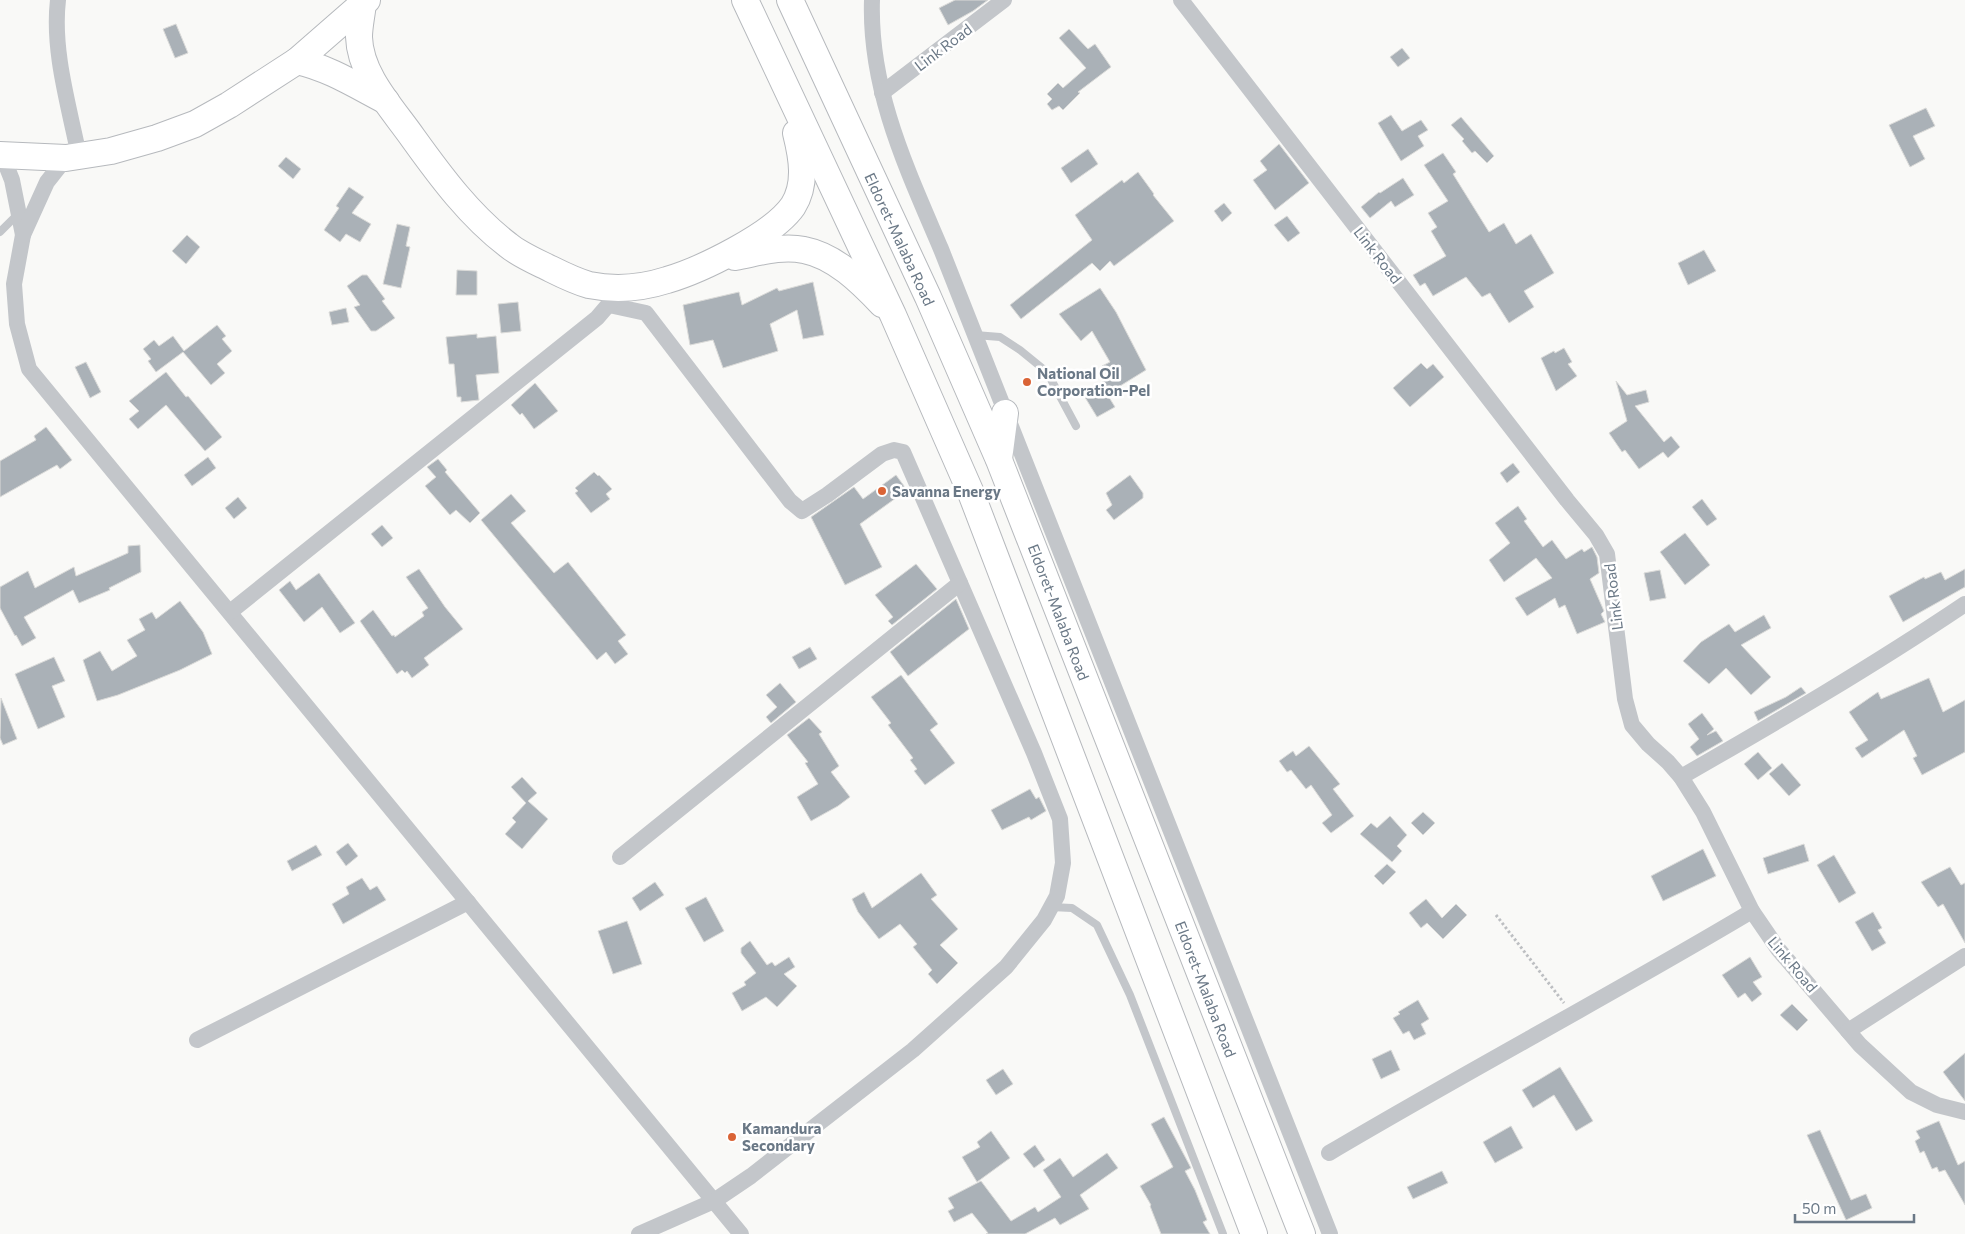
<svg xmlns="http://www.w3.org/2000/svg" width="1965" height="1234" font-family="Commissioner,sans-serif">
	<rect width="100%" height="100%" fill="#f9f9f7"/>
	<!-- building -->
	<g fill="#aab1b7" stroke="#dbdbd9">
		<path d="M955,0H988L973,11L948,25L939,8Z"/>
		<path d="M176,24L188,53L175,58L163,29Z"/>
		<path d="M1069,29L1088,49L1095,44L1111,67L1078,92L1080,93L1063,110L1059,106L1052,110L1047,104L1052,99L1047,94L1058,83L1063,88L1086,68L1059,38Z"/>
		<path d="M1402,48L1410,58L1398,67L1390,57Z"/>
		<path d="M1926,108L1935,126L1913,136L1925,159L1910,167L1889,125Z"/>
		<path d="M1391,115L1402,131L1421,120L1428,130L1418,136L1424,146L1401,161L1378,123Z"/>
		<path d="M1461,117L1494,156L1487,163L1475,151L1472,153L1462,141L1464,139L1451,125Z"/>
		<path d="M1279,144L1309,183L1275,210L1253,180L1267,170L1260,161Z"/>
		<path d="M1088,149L1098,164L1071,183L1061,168Z"/>
		<path d="M1443,153L1456,172L1453,174L1489,232L1504,223L1516,244L1531,234L1554,273L1524,291L1534,307L1509,323L1490,293L1482,297L1466,277L1433,296L1425,283L1420,286L1413,275L1446,256L1431,231L1437,227L1428,213L1448,201L1424,165Z"/>
		<path d="M286,157L301,169L293,179L278,166Z"/>
		<path d="M1138,172L1154,194L1153,195L1174,221L1114,266L1110,261L1100,271L1092,263L1021,319L1010,305L1092,240L1075,215L1122,180L1124,183Z"/>
		<path d="M1403,178L1414,195L1395,207L1391,201L1370,218L1361,207L1379,192L1380,193Z"/>
		<path d="M349,187L364,197L352,213L371,224L360,242L346,234L340,242L324,230L339,208L336,206Z"/>
		<path d="M1224,203L1232,213L1222,222L1214,211Z"/>
		<path d="M1287,216L1300,233L1288,242L1274,225Z"/>
		<path d="M397,224L410,227L406,246L410,247L401,288L383,284Z"/>
		<path d="M187,235L200,247L186,264L172,251Z"/>
		<path d="M1704,250L1716,271L1688,285L1678,263Z"/>
		<path d="M457,270L477,271V295H456Z"/>
		<path d="M362,275H367L385,299L382,301L395,318L376,331H371L354,307L360,305L347,286Z"/>
		<path d="M813,282L824,335L803,339L797,310L770,324L778,351L723,368L713,340L690,345L683,305L739,292L742,305L777,288L779,291Z"/>
		<path d="M1100,288L1116,312L1146,370L1107,394L1115,407L1097,417L1083,394L1109,378L1102,366L1110,362L1092,331L1081,341L1059,314Z"/>
		<path d="M518,302L521,331L501,333L498,304Z"/>
		<path d="M346,308L349,322L332,325L329,312Z"/>
		<path d="M217,325L226,336L222,339L232,351L217,364L225,373L211,385L183,352L156,372L148,361L151,359L143,349L154,340L159,346L173,336L184,351Z"/>
		<path d="M477,334V338L496,336L499,373L476,375L479,400L461,402V397H457L454,364H449L446,337Z"/>
		<path d="M1564,348L1572,362L1568,364L1577,376L1556,391L1541,358L1554,351L1555,353Z"/>
		<path d="M86,362L101,392L90,398L75,367Z"/>
		<path d="M1421,363L1427,369L1433,364L1444,377L1410,407L1393,388Z"/>
		<path d="M166,372L186,397L188,396L222,437L205,451L166,405L138,429L129,419L139,411L129,401Z"/>
		<path d="M1616,381L1627,395L1646,390L1649,402L1635,406L1664,442L1671,436L1680,447L1668,458L1663,452L1639,469L1625,450L1622,452L1609,433L1627,421Z"/>
		<path d="M535,383L558,411L534,429L522,413L520,415L511,405Z"/>
		<path d="M46,427L72,460L60,469L57,465L0,497V461L36,440L34,436Z"/>
		<path d="M208,457L216,468L192,486L184,475Z"/>
		<path d="M438,459L447,470L445,472L480,513L470,523L456,510L450,515L425,486L436,477L427,467Z"/>
		<path d="M1513,463L1520,472L1507,483L1500,473Z"/>
		<path d="M594,472L598,476L599,475L612,489L606,494L610,499L591,513L575,493L578,491L575,488Z"/>
		<path d="M896,475L907,490L860,524L882,567L845,585L811,517L854,487L863,499Z"/>
		<path d="M1130,475L1143,493V498L1114,520L1106,510L1112,505L1106,493Z"/>
		<path d="M511,494L526,511L511,523L554,573L568,562L626,635L618,641L628,654L615,664L606,652L597,660L481,520Z"/>
		<path d="M238,497L247,508L234,519L225,508Z"/>
		<path d="M1702,499L1717,519L1707,526L1692,507Z"/>
		<path d="M1518,506L1527,519L1524,521L1543,547L1552,540L1566,559L1582,549L1584,552L1592,547L1597,557L1599,573L1590,579L1604,611L1601,614L1605,622L1577,634L1565,605L1559,608L1555,598L1527,616L1515,598L1552,578L1536,558L1504,582L1489,560L1510,543L1495,523Z"/>
		<path d="M382,525L393,538L382,547L371,534Z"/>
		<path d="M1685,533L1710,565L1685,585L1660,552Z"/>
		<path d="M140,545L141,572L109,588L110,590L79,603L73,590L24,617L36,638L22,646L16,635L15,636L0,608V587L28,571L35,588L74,567L76,576L128,553V546Z"/>
		<path d="M916,564L937,589L892,625L888,621L893,617L875,595Z"/>
		<path d="M419,569L445,607L463,629L424,658L429,665L412,678L407,671L405,673L402,670L397,674L360,621L373,610L392,636L394,635L395,637L424,616L422,612L428,608L406,577Z"/>
		<path d="M1965,569V587L1903,622L1889,596L1924,577L1925,579L1941,572L1945,580Z"/>
		<path d="M1660,570L1666,598L1650,601L1644,573Z"/>
		<path d="M319,573L355,623L340,633L322,607L304,622L279,590L290,581L296,590Z"/>
		<path d="M956,599L969,629L908,676L890,652Z"/>
		<path d="M180,601L203,632L212,654L180,670L118,695L97,701L83,660L100,651L112,671L137,656L127,640L145,630L139,619L152,612L156,619Z"/>
		<path d="M1764,615L1771,628L1741,645L1771,677L1751,695L1726,668L1709,684L1683,661L1701,642L1729,624L1735,632Z"/>
		<path d="M810,647L817,659L799,669L792,657Z"/>
		<path d="M54,657L65,681L52,686L65,717L38,729L15,674Z"/>
		<path d="M901,675L938,724L930,730L955,763L925,785L914,771L917,769L910,760L913,758L888,725L891,723L871,697Z"/>
		<path d="M1929,678L1943,712L1965,700V752L1922,775L1913,758L1917,756L1904,730L1862,758L1855,748L1868,740L1849,712L1878,692L1881,699Z"/>
		<path d="M780,683L796,702L771,723L766,717L777,707L766,695Z"/>
		<path d="M1801,687L1806,693L1758,721L1754,712L1786,697Z"/>
		<path d="M1,698L17,739L3,745L0,738Z"/>
		<path d="M1702,713L1714,729L1707,735L1716,731L1723,741L1697,756L1690,747L1699,739L1688,724Z"/>
		<path d="M809,718L822,732L819,734L839,766L831,772L850,797L838,806L811,821L797,797L818,784L805,763L808,762L787,735Z"/>
		<path d="M1309,746L1340,784L1333,789L1354,816L1331,833L1322,823L1332,815L1311,785L1306,789L1291,770L1287,772L1279,761L1293,751L1296,756Z"/>
		<path d="M1758,752L1772,768L1758,780L1744,764Z"/>
		<path d="M1782,763L1801,785L1789,796L1769,774Z"/>
		<path d="M522,777L537,793L528,801L548,819L522,849L505,834L516,822L512,818L526,803L511,787Z"/>
		<path d="M1030,789L1036,799L1039,797L1046,811L1031,820L1029,817L1002,830L991,810Z"/>
		<path d="M1423,812L1435,823L1423,835L1411,823Z"/>
		<path d="M1390,816L1407,835L1397,846L1402,851L1392,862L1360,834L1371,823L1377,828Z"/>
		<path d="M348,843L358,856L346,866L336,852Z"/>
		<path d="M1804,844L1809,861L1768,874L1763,858Z"/>
		<path d="M316,845L322,855L292,871L287,861Z"/>
		<path d="M1703,849L1716,876L1663,901L1651,876Z"/>
		<path d="M1834,855L1856,893L1839,903L1817,865Z"/>
		<path d="M1387,864L1396,872L1383,885L1374,876Z"/>
		<path d="M1950,867L1961,885L1965,883V943L1943,904L1938,907L1921,882Z"/>
		<path d="M921,873L937,895L931,899L958,929L940,945L958,963L937,984L928,974L932,970L913,947L917,944L900,924L879,939L858,912L852,899L864,892L872,908Z"/>
		<path d="M362,878L370,890L377,886L386,900L343,924L332,904L349,894L346,887Z"/>
		<path d="M655,882L664,895L640,911L632,898Z"/>
		<path d="M706,897L724,931L704,942L685,908Z"/>
		<path d="M1426,899L1442,918L1456,904L1467,915L1443,939L1427,923L1421,928L1409,913Z"/>
		<path d="M1873,912L1882,928L1878,930L1886,943L1872,951L1855,922Z"/>
		<path d="M627,921L642,964L613,974L598,931Z"/>
		<path d="M750,941L767,965L772,962L775,966L789,957L795,967L784,974L797,986L777,1007L766,997L742,1011L732,993L746,985L744,982L756,973L741,953V948Z"/>
		<path d="M1750,957L1762,977L1753,982L1762,994L1752,1002L1745,993L1738,998L1722,975Z"/>
		<path d="M1418,1000L1429,1019L1421,1024L1426,1034L1414,1040L1409,1031L1403,1034L1393,1018L1400,1014L1398,1012Z"/>
		<path d="M1792,1004L1808,1020L1797,1031L1780,1015Z"/>
		<path d="M1391,1050L1400,1070L1381,1079L1372,1059Z"/>
		<path d="M1965,1053V1101L1943,1072Z"/>
		<path d="M1560,1067L1593,1121L1576,1131L1554,1095L1533,1108L1522,1090Z"/>
		<path d="M1003,1069L1013,1084L996,1095L986,1080Z"/>
		<path d="M1164,1117L1191,1168L1185,1171L1195,1190L1207,1220L1203,1222L1210,1234H1161L1150,1206L1151,1205L1140,1186L1173,1167L1151,1124Z"/>
		<path d="M1939,1121L1958,1165L1965,1161V1205L1945,1170L1939,1172L1937,1167L1932,1169L1924,1151L1920,1153L1915,1141L1920,1138L1916,1131Z"/>
		<path d="M1511,1126L1523,1148L1495,1163L1483,1142Z"/>
		<path d="M1820,1130L1851,1200L1866,1194L1872,1208L1846,1220L1807,1135Z"/>
		<path d="M991,1131L1010,1158L977,1182L962,1157L980,1147L977,1142Z"/>
		<path d="M1035,1145L1045,1160L1034,1168L1023,1154Z"/>
		<path d="M1107,1153L1118,1168L1080,1195L1089,1209L1060,1225L1055,1218L1025,1234H986L988,1233L972,1213L954,1222L948,1211L954,1208L948,1198L981,1181L1011,1221L1035,1207L1038,1212L1061,1197L1043,1170L1060,1158L1073,1177Z"/>
		<path d="M1442,1171L1448,1183L1413,1199L1407,1187Z"/>
	</g>
	<g fill="none" stroke-linecap="round" stroke-linejoin="round">
		<defs>
			<g id="trunk">
				<path d="M745,0L893,315L971,493L1254,1234"/>
				<path d="M790,0L928,297L999,460L1302,1234"/>
				<path d="M363,3C362,14 359,26 359,37C360,75 392,108 413,138C441,177 470,216 508,245C520,255 537,262 551,269C563,275 575,281 589,285C614,290 642,288 667,280C701,270 773,235 793,206C807,184 802,157 796,133"/>
				<path d="M297,61C329,68 357,86 386,101"/>
				<path d="M0,155L66,158L79,156L111,151L157,138L195,124L229,105L297,61L367,0"/>
				<path d="M735,257C757,253 781,245 804,250C835,256 861,282 882,304"/>
				<path d="M999,459L1005,413"/>
			</g>
		</defs>
		<!-- trunk casing -->
		<use href="#trunk" stroke="#b6b9bd" stroke-width="28"/>
		<!-- path -->
		<path stroke="#bdbfc2" stroke-width="3" stroke-dasharray="2.5 2.5" stroke-linecap="butt" d="M1496,915L1564,1003"/>
		<!-- service -->
		<g stroke="#c3c6ca" stroke-width="8">
			<path d="M0,232L19,213"/>
			<path d="M975,335L1000,337L1020,350L1047,372L1076,426"/>
			<path d="M1051,907L1072,908L1097,925L1130,995L1223,1234"/>
		</g>
		<!-- minor -->
		<g stroke="#c3c6ca" stroke-width="16">
			<path d="M58,0C52,51 69,106 79,156"/>
			<path d="M872,0C869,90 907,169 941,249L1330,1234"/>
			<path d="M1181,0L1567,500L1596,535L1607,554L1625,699L1632,725L1648,744L1668,762L1681,777L1703,812L1752,911L1778,949L1860,1045L1911,1092L1937,1105L1965,1112"/>
			<path d="M882,93L1004,0"/>
			<path d="M2,155L12,180L23,235L14,284L17,324L29,369L741,1234"/>
			<path d="M23,235L47,182L66,158"/>
			<path d="M609,305L646,313L790,501L802,511L827,495L882,454L894,450L903,452L1034,753L1060,819L1063,863L1057,896L1044,920L1006,967L913,1050L751,1176L714,1201L639,1234"/>
			<path d="M230,612L597,318L615,297"/>
			<path d="M1681,777C1777,722 1873,666 1965,604"/>
			<path d="M620,857L960,583"/>
			<path d="M1848,1031L1965,956"/>
			<path d="M197,1040L468,902"/>
			<path d="M1329,1153C1469,1070 1613,994 1752,911"/>
		</g>
		<!-- trunk -->
		<use href="#trunk" stroke="#fff" stroke-width="26"/>
	</g>
	<!-- markers -->
	<g fill="#da6436" stroke="#fff" stroke-width="2">
		<circle cx="1027" cy="382" r="5"/>
		<circle cx="882" cy="491" r="5"/>
		<circle cx="732" cy="1137" r="5"/>
	</g>
	<g text-anchor="middle" dominant-baseline="central" stroke-width="5" stroke-linejoin="round" paint-order="stroke">
		<!-- street labels -->
		<g font-size="15" fill="#6a7886" stroke="#fff">
			<text transform="translate(943 47) rotate(-37)">Link Road</text>
			<text transform="translate(900 239) rotate(65)">Eldoret-Malaba Road</text>
			<text transform="translate(1378 255) rotate(52)">Link Road</text>
			<text transform="translate(1613 597) rotate(-97)">Link Road</text>
			<text transform="translate(1059 612) rotate(69)">Eldoret-Malaba Road</text>
			<text transform="translate(1793 964) rotate(50)">Link Road</text>
			<text transform="translate(1206 989) rotate(69)">Eldoret-Malaba Road</text>
		</g>
		<!-- poi labels -->
		<g font-size="15" font-weight="bold" fill="#6a7886" stroke="#fff" text-anchor="start">
			<text x="1037" y="373">National Oil<tspan x="1037" dy="17">Corporation-Pel</tspan></text>
			<text x="892" y="491">Savanna Energy</text>
			<text x="742" y="1128">Kamandura<tspan x="742" dy="17">Secondary</tspan></text>
		</g>
	</g>
	<!-- scale -->
	<path d="M1795 1214v8h119v-8" fill="none" stroke="#6a7886" stroke-width="2.5"/>
	<text x="1802" y="1214" font-size="15" fill="#6a7886" stroke="#ffffff" stroke-width="4" paint-order="stroke">50 m</text>
</svg>
